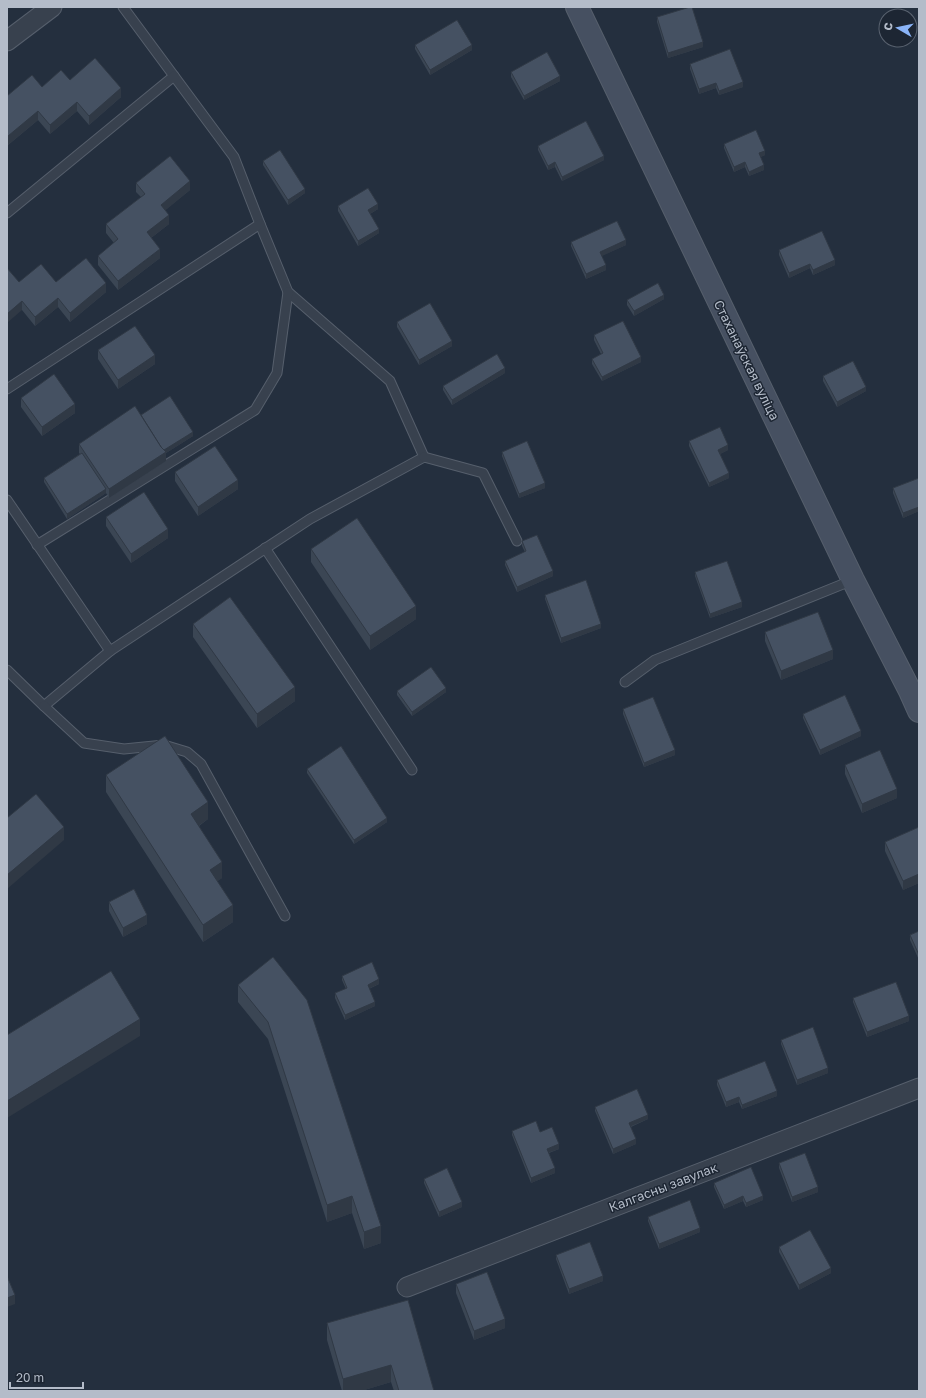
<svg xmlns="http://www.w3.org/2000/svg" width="926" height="1398" font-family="'Golos Text',sans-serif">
	<rect width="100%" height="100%" fill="#242f3e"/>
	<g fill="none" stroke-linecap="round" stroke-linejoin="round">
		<defs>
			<g id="lane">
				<path d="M123,7L174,76"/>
				<path d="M7,213L174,76L234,157L260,224L288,292L390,381L424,457L310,519L110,651L7,500"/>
				<path d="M7,389L260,224"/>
				<path d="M424,457L483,473L517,541"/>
				<path d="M37,545L255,410L277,373L288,292"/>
				<path d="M265,548L412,770"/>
				<path d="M7,670L44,706L110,651"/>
				<path d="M625,682L655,660L853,580"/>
				<path d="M44,706L84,743L124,749L164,745L187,752L201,764L285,916"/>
			</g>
			<g id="street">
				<path d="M7,41L52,7"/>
				<path d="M407,1287L919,1088"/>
			</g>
			<path id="secondary" d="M577,7L853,580L910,691L919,711"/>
		</defs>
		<!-- lane casing -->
		<use href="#lane" stroke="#565f6c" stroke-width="11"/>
		<!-- street casing -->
		<use href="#street" stroke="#565f6c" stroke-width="21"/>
		<!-- secondary casing -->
		<use href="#secondary" stroke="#565f6c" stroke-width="24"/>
		<!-- lane -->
		<use href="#lane" stroke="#38414e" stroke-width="9"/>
		<!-- street -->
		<use href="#street" stroke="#38414e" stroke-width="19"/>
		<!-- secondary -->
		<use href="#secondary" stroke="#465061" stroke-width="22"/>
	</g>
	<!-- wall -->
	<g fill="#3b4654">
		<path d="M657,17L703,47L668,58L657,22Z"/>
		<path d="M415,45L472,50L430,75L415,49Z"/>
		<path d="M690,64L743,87L719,95L716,88L699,94L690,69Z"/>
		<path d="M511,72L560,81L524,100L511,77Z"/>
		<path d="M70,80L121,97L89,125L77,111L50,134L38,120L8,145L7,144V96Z"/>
		<path d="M724,144L765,155L760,157L764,170L749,176L745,167L734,172L724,148Z"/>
		<path d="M538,146L604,160L562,181L555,167L548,170L538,150Z"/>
		<path d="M263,161L305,193L288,205L263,165Z"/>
		<path d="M136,183L190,190L165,210L169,224L151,238L160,258L118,290L98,265V256L114,243L106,233V224L141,197L136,192Z"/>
		<path d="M338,206L378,209L370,214L379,233L358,246L338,211Z"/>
		<path d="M571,242L626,245L601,256L606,270L586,279L571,246Z"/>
		<path d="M779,250L835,265L813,275L810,268L789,278L779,255Z"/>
		<path d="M19,282H56L106,292L70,322L58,307L35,326L22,310Z"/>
		<path d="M664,299L634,316L627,305V300Z"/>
		<path d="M397,322L452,346L419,365L397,327Z"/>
		<path d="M594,335L641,362L602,381L592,364V359L601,354L594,340Z"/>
		<path d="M98,350L155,364L118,389L98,359Z"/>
		<path d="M505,373L452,405L443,390V386Z"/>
		<path d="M823,376L866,391L837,407L823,381Z"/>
		<path d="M21,398L75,413L42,436L21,407Z"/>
		<path d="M141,415L193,436L166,453V461L109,498L106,493L67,519L44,482V478L80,454L79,453V444Z"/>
		<path d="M689,441L728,450L720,454L729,478L709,487L689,446Z"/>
		<path d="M502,452L545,488L519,498L502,456Z"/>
		<path d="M175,472L238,489L198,516L175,481Z"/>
		<path d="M919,478V511L903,518L893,493V488Z"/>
		<path d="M106,517L168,538L131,563L106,526Z"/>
		<path d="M522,541L553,576L517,592L505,565V561L525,552L522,546Z"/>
		<path d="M311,549L416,619L370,650L311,562Z"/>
		<path d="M695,572L742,607L710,618L695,576Z"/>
		<path d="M545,595L601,628L561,643L545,599Z"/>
		<path d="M193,624L295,701L257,728L193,637Z"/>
		<path d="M765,632L833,659L781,680L765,641Z"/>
		<path d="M397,691L446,692L412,716L397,695Z"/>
		<path d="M623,709L675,755L644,767L623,714Z"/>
		<path d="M803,714L861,736L820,755L803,718Z"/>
		<path d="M845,765L897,798L862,813L845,774Z"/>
		<path d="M307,769L387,822L354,844L307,773Z"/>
		<path d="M106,775L208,819L199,826L222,878L217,881L233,922L203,942L106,792Z"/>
		<path d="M919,827V883L903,890L885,851V842Z"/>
		<path d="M109,902L147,924L123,937L109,911Z"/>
		<path d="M919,931V960L910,940V935Z"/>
		<path d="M273,957L381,1243L364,1249L352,1213L327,1222L268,1039L238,1002V985Z"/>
		<path d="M342,976L379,984L369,989L375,1006L345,1020L335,998V993L346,989L342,980Z"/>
		<path d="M853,998L909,1021L867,1037L853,1002Z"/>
		<path d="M781,1040L828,1073L797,1085L781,1044Z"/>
		<path d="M717,1080L777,1096L742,1109L739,1102L726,1107L717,1085Z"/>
		<path d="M595,1107L648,1119L631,1127L636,1144L613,1154L595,1111Z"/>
		<path d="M512,1131L540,1132L559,1149L549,1153L555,1173L531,1183L512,1135Z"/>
		<path d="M779,1163L818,1192L792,1202L779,1168Z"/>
		<path d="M424,1179L462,1207L439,1217L424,1183Z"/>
		<path d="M714,1183L763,1200L746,1207L743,1201L724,1209L714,1187Z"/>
		<path d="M648,1217L700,1232L659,1249L648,1221Z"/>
		<path d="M779,1247L831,1273L799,1290L779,1252Z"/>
		<path d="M556,1255L603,1281L569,1294L556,1259Z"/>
		<path d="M456,1284L505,1328L474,1340L456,1293Z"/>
		<path d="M327,1323L434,1391H394L391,1382L361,1391H342L327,1340Z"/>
	</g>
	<!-- shaded-wall -->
	<g fill="#303945">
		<path d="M703,42V47L668,58V53Z"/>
		<path d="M472,45V50L430,75V70Z"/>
		<path d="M560,76V81L524,100V96Z"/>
		<path d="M743,82V87L719,95V91Z"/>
		<path d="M716,83V88L699,94V89Z"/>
		<path d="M121,88V97L89,125V116Z"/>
		<path d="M77,102V111L50,134V125Z"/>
		<path d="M38,111V120L8,145V136Z"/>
		<path d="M765,151V155L759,158V153Z"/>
		<path d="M604,156V160L562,181V177Z"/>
		<path d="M555,162V167L548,170V166Z"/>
		<path d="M745,162V167L734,172V167Z"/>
		<path d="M764,165V170L749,176V172Z"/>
		<path d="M190,181V190L161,214V205Z"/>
		<path d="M305,189V193L288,205V200Z"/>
		<path d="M378,204V209L368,215V210Z"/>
		<path d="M169,215V224L147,241V232Z"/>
		<path d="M379,229V233L358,246V241Z"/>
		<path d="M626,240V245L600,257V252Z"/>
		<path d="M160,249V258L118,290V281Z"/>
		<path d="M835,260V265L813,275V270Z"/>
		<path d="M810,264V268L789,278V273Z"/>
		<path d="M606,265V270L586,279V274Z"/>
		<path d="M106,283V292L70,322V313Z"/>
		<path d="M664,295V299L634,316V311Z"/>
		<path d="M58,298V307L35,326V317Z"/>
		<path d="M22,301V310L7,323V314Z"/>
		<path d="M452,341V346L419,365V360Z"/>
		<path d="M155,355V364L118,389V380Z"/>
		<path d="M641,357V362L602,381V377Z"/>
		<path d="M505,368V373L452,405V400Z"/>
		<path d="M866,387V391L837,407V402Z"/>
		<path d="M75,404V413L42,436V427Z"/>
		<path d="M193,432V436L166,453V461L109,498V489L161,452Z"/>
		<path d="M728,445V450L718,455V450Z"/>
		<path d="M729,473V478L709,487V483Z"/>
		<path d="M238,480V489L198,516V507Z"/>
		<path d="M545,483V488L519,498V494Z"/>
		<path d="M106,489V493L67,519V514Z"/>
		<path d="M919,507V511L903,518V513Z"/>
		<path d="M168,529V538L131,563V554Z"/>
		<path d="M553,571V576L517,592V587Z"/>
		<path d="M742,602V607L710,618V614Z"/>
		<path d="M416,606V619L370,650V636Z"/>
		<path d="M601,624V628L561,643V638Z"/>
		<path d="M833,650V659L781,680V671Z"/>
		<path d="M295,687V701L257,728V714Z"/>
		<path d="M446,688V692L412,716V712Z"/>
		<path d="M861,731V736L820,755V750Z"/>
		<path d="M675,750V755L644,767V763Z"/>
		<path d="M897,789V798L862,813V804Z"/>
		<path d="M208,802V819L191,831V814Z"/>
		<path d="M387,818V822L354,844V840Z"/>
		<path d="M64,827V840L7,889V875Z"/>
		<path d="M222,862V878L210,887V870Z"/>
		<path d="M919,874V883L903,890V881Z"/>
		<path d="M233,905V922L203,942V925Z"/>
		<path d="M147,915V924L123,937V928Z"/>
		<path d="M379,979V984L368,989V985Z"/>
		<path d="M375,1002V1006L345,1020V1015Z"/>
		<path d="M909,1016V1021L867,1037V1032Z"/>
		<path d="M140,1019V1036L7,1118V1101Z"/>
		<path d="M828,1068V1073L797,1085V1080Z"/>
		<path d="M777,1091V1096L742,1109V1105Z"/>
		<path d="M739,1097V1102L726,1107V1102Z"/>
		<path d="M648,1115V1119L629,1127V1123Z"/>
		<path d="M636,1139V1144L613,1154V1149Z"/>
		<path d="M559,1144V1149L547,1153V1149Z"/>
		<path d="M555,1168V1173L531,1183V1178Z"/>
		<path d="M818,1187V1192L792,1202V1197Z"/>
		<path d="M352,1196V1213L327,1222V1205Z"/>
		<path d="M743,1196V1201L724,1209V1205Z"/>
		<path d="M763,1196V1200L746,1207V1203Z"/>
		<path d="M462,1202V1207L439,1217V1212Z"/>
		<path d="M381,1226V1243L364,1249V1232Z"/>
		<path d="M700,1228V1232L659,1249V1244Z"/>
		<path d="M831,1268V1273L799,1290V1285Z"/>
		<path d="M603,1276V1281L569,1294V1289Z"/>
		<path d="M15,1295V1304L7,1307V1298Z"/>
		<path d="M505,1319V1328L474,1340V1331Z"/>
		<path d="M391,1365V1382L361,1391H343V1379Z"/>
	</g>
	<!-- building -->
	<g fill="#455162" stroke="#303945">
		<path d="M690,7H692L703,42L668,53L657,17Z"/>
		<path d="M457,20L472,45L430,70L415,45Z"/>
		<path d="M730,49L743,82L719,91L716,83L699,89L690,64Z"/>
		<path d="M547,52L560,76L524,96L511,72Z"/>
		<path d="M95,58L121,88L89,116L77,102L50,125L38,111L8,136L7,135V96L32,75L42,87L61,70L70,80Z"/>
		<path d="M586,121L604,156L562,177L555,162L548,166L538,146Z"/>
		<path d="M756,130L765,151L759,153L764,165L749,172L745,162L734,167L724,144Z"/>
		<path d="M280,150L305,189L288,200L263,161Z"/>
		<path d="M170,156L190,181L161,205L169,215L147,232L160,249L118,281L98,256L118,239L106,224L145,194L136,183Z"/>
		<path d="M368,188L378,204L368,210L379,229L358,241L338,206Z"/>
		<path d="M617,221L626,240L600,252L606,265L586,274L571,242Z"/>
		<path d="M822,231L835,260L813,270L810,264L789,273L779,250Z"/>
		<path d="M86,258L106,283L70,313L58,298L35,317L22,301L7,314V268L19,282L41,264L56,282Z"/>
		<path d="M658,283L664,295L634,311L627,300Z"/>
		<path d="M430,303L452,341L419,360L397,322Z"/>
		<path d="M623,321L641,357L602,377L592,359L603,353L594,335Z"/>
		<path d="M135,326L155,355L118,380L98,350Z"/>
		<path d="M497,354L505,368L452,400L443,386Z"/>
		<path d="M853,361L866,387L837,402L823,376Z"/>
		<path d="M54,374L75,404L42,427L21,398Z"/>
		<path d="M170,396L193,432L164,450L161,447L141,415Z"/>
		<path d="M135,406L161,447L166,452L109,489L79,444Z"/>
		<path d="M720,427L728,445L718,450L729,473L709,483L689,441Z"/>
		<path d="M527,441L545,483L519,494L502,452Z"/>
		<path d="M215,446L238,480L198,507L175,472Z"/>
		<path d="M82,453L106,489L67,514L44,478Z"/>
		<path d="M919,478V507L903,513L893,488Z"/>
		<path d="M144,492L168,529L131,554L106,517Z"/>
		<path d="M357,518L416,606L370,636L311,549Z"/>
		<path d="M537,535L553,571L517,587L505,561L526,551L522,541Z"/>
		<path d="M727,561L742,602L710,614L695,572Z"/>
		<path d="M586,580L601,624L561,638L545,595Z"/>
		<path d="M230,597L295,687L257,714L193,624Z"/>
		<path d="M818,612L833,650L781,671L765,632Z"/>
		<path d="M431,667L446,688L412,712L397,691Z"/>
		<path d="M845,695L861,731L820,750L803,714Z"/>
		<path d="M653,697L675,750L644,763L623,709Z"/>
		<path d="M165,736L208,802L191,814L222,862L210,870L233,905L203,925L106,775Z"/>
		<path d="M341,746L387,818L354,840L307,769Z"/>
		<path d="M880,750L897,789L862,804L845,765Z"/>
		<path d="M36,794L64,827L7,875V818Z"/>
		<path d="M919,827V874L903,881L885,842Z"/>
		<path d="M134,889L147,915L123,928L109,902Z"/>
		<path d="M919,931V955L910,935Z"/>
		<path d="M273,957L307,1000L381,1226L364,1232L352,1196L327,1205L268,1022L238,985Z"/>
		<path d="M372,962L379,979L368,985L375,1002L345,1015L335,993L347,988L342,976Z"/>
		<path d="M111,971L140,1019L7,1101V1035Z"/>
		<path d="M896,982L909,1016L867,1032L853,998Z"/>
		<path d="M813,1027L828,1068L797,1080L781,1040Z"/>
		<path d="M765,1061L777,1091L742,1105L739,1097L726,1102L717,1080Z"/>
		<path d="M637,1089L648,1115L629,1123L636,1139L613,1149L595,1107Z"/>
		<path d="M536,1121L540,1132L552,1127L559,1144L547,1149L555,1168L531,1178L512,1131Z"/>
		<path d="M805,1153L818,1187L792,1197L779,1163Z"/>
		<path d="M751,1167L763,1196L746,1203L743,1196L724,1205L714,1183Z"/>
		<path d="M447,1168L462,1202L439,1212L424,1179Z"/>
		<path d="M690,1200L700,1228L659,1244L648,1217Z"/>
		<path d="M810,1230L831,1268L799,1285L779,1247Z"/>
		<path d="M590,1242L603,1276L569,1289L556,1255Z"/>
		<path d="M487,1272L505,1319L474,1331L456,1284Z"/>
		<path d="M7,1276L15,1295L7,1298Z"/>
		<path d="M408,1300L434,1391H399L391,1365L343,1379L327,1323Z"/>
	</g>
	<g text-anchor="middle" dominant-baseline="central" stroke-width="3" stroke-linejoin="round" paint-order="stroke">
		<!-- street labels -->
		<g font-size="13" fill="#b4bcc9" stroke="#1d2633">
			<text transform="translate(747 360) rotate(64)">Стаханаўская вуліца</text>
			<text transform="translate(663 1187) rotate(-21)">Калгасны завулак</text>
		</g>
	</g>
	<!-- border -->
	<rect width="926" height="1398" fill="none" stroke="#b4bcc9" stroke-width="16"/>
	<!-- north arrow -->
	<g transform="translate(898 28) rotate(279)"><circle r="19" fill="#1d2633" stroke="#59626f"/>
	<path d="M0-3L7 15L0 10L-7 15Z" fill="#8ab4f8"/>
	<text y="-6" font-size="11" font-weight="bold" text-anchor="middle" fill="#b4bcc9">С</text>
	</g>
	<!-- scale -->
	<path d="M10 1382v6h73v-6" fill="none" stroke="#b4bcc9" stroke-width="2"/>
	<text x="16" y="1382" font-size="12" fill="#b4bcc9" stroke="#1d2633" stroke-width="3" paint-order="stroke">20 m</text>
</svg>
